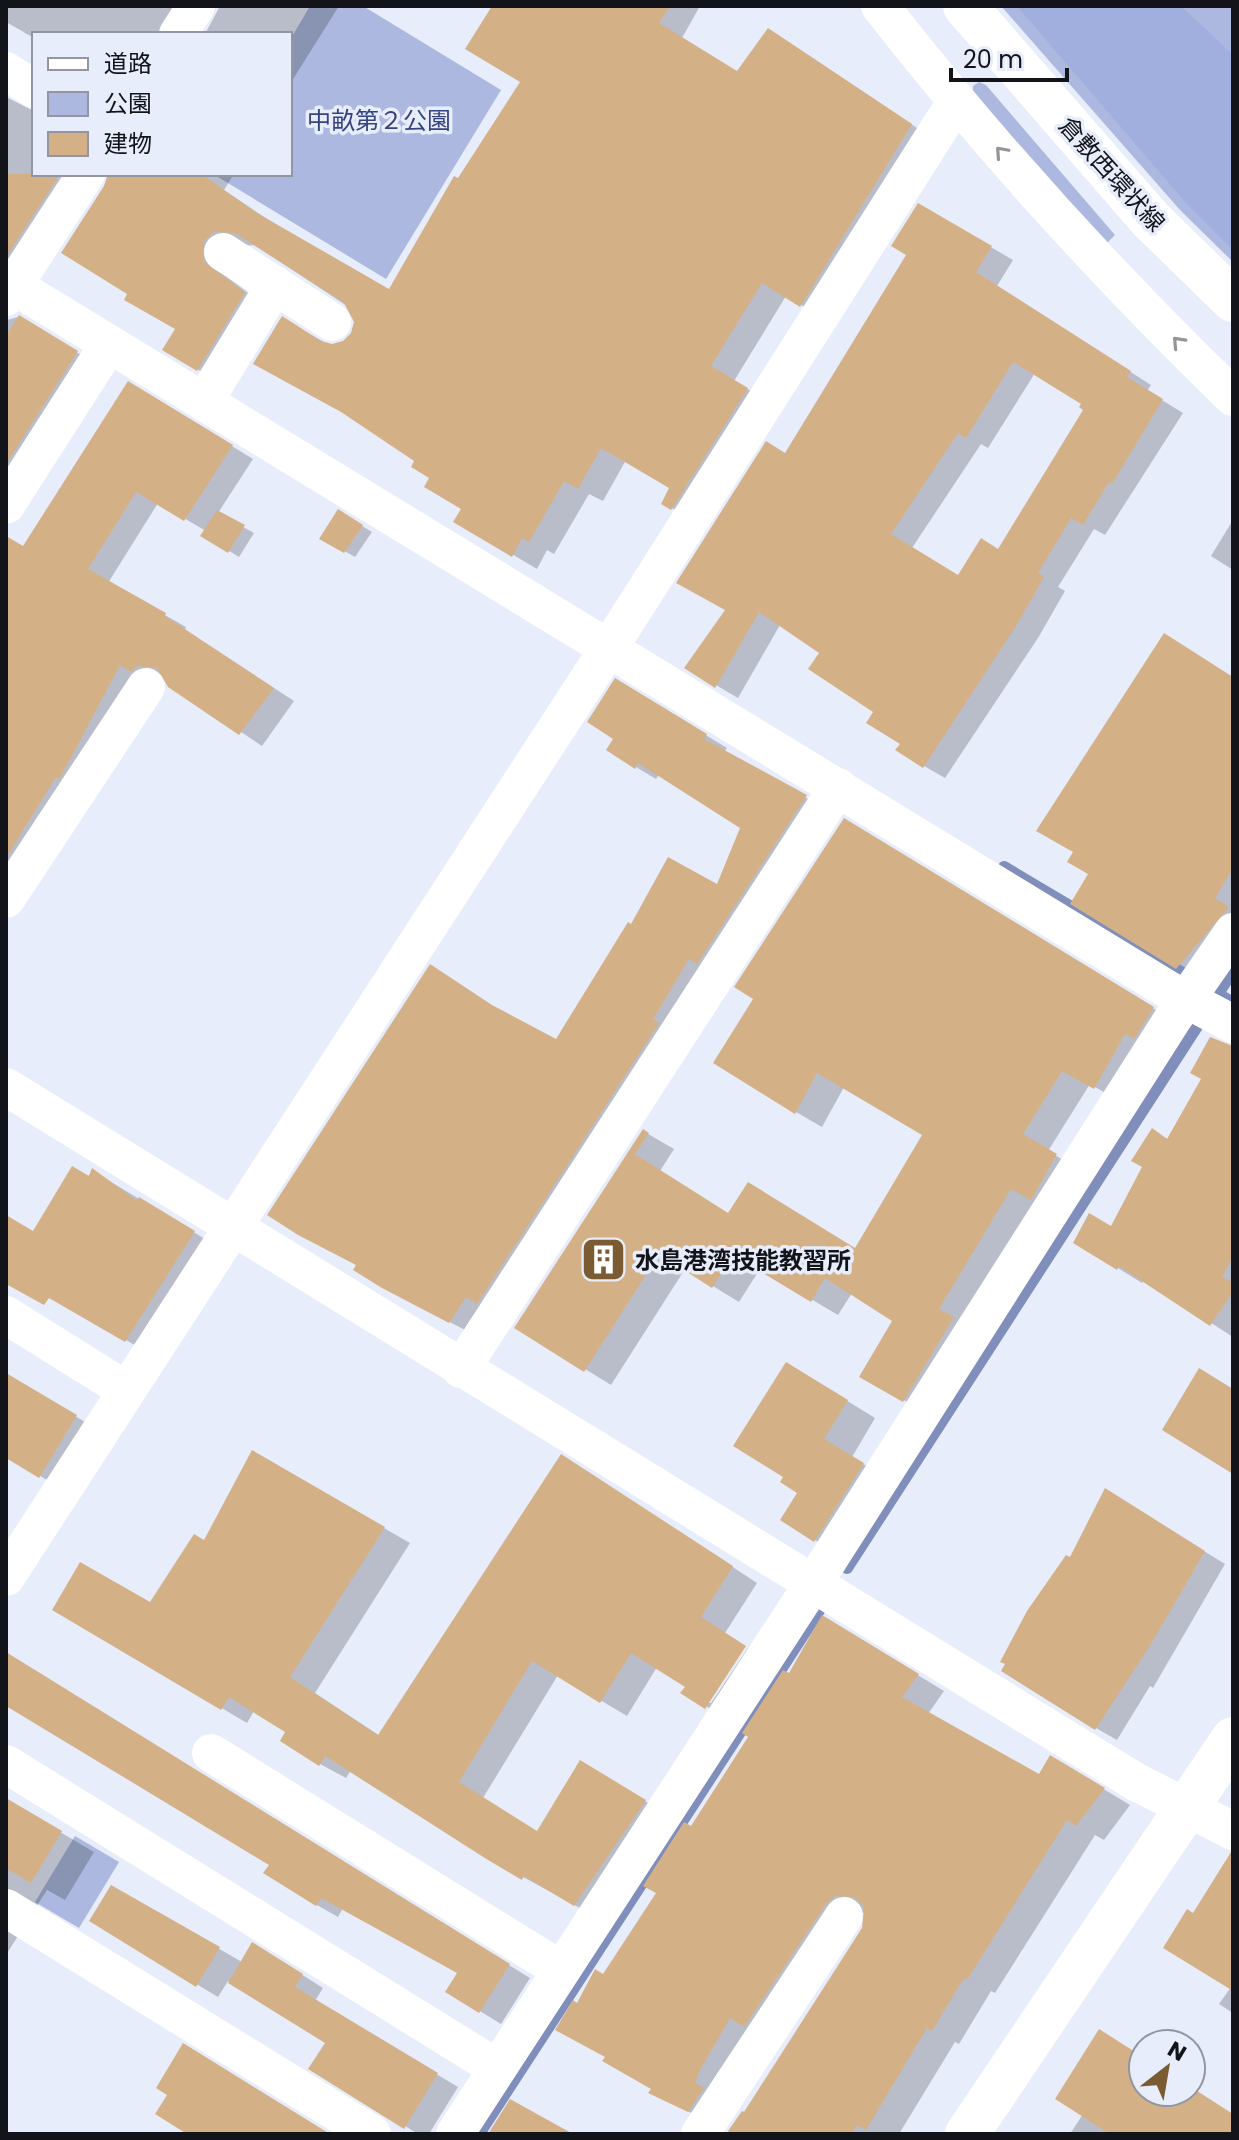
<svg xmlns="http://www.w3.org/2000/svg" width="1239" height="2140" font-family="Poppins,'Noto Sans JP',sans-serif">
	<rect width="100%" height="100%" fill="#e8edfc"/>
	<!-- green -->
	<g fill="#acb8df">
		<path d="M310,6H363L501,90L386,279L213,174H290V40Z"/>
		<path d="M1001,6H1233V262L1180,210Z"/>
		<path d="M979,82L986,85L1115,235L1104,246L973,96V86Z"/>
		<path d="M75,1836L119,1862L79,1928L35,1902Z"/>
	</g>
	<!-- forest -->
	<path fill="#a0afde" d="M1017,6H1181L1233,55V250L1186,203Z"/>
	<!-- shadow -->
	<g fill="#0003" fill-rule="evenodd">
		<path d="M6,6H203L187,34H34V38L6,22Z"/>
		<path d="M220,6H339L290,84V34H205Z"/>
		<path d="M494,6H700L682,38L738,73L793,45L935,140L825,319L786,296L734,381L771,403L696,522L663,503L671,487L626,460L603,501L589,494L554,554L547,550L537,569L456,521L464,509L416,460L342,411L255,363L283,319L331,346L344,343L353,334L356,322L353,310L255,245L237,246L228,255L227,277L268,308L222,384L165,350L178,328L121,174H234L224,190L282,229L390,292L523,81Z"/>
		<path d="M6,97L34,111V174H67L8,282L7,320L18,317L98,365L6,512Z"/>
		<path d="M919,205L1013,260L997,286L1151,385L1147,391L1183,413L1105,535L1094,529L1058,587L1065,591L1038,638L945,778L924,766L822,652L780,625L738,698L687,668L727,609L786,455L908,254ZM1035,373L1084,403L1086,409L999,551L959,577L912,548L981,444L988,448Z"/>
		<path d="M150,396L253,459L218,513L254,533L239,557L203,535L206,531L158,503L108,583L186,627L185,630L294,701L262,746L159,677L6,901V537L24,548Z"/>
		<path d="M339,512L372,532L355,557L322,538Z"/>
		<path d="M1233,520V570L1211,556Z"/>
		<path d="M1233,678V944L1202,981L1177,967Z"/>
		<path d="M637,693L727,748L724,752L826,809L471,1333L405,1299L506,1015L557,1042L632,926L718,886L743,827L659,774L656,779L636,767Z"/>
		<path d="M871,836L1179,1024L1121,1102L1090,1084L1048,1151L1082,1171L930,1415L862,1376L895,1320L852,1293L838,1315L760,1269L739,1302L685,1269L611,1385L517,1327L643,1131L674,1149L660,1171L730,1215L856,1250L925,1134L844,1087L822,1127L796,1112Z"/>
		<path d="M1233,1050V1337L1144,1280L1142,1283L1076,1242L1112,1228L1144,1167L1153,1131L1169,1140Z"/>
		<path d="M93,1171L215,1245L147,1352L6,1272V1216L34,1233Z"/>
		<path d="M6,1375L107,1435L71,1494L6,1456Z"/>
		<path d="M815,1381L875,1418L852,1457L891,1481L843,1557L815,1540L800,1492Z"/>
		<path d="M253,1453L410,1543L315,1693L380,1736L587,1471L757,1583L725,1633L707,1703H711L748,1648L770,1662L732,1722L683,1692L688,1686L657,1667L627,1716L558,1675L483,1798L538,1833L581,1763L670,1816L600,1919L490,1859L351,1770L346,1778L320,1764L283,1740L288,1732L254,1711L247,1723L54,1609L150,1605L205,1543Z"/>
		<path d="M1126,1503L1225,1564L1153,1688L1150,1686L1117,1740L1096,1728L1071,1559Z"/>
		<path d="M849,1633L944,1691L928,1714L1040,1777L1077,1773L1130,1805L1104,1840L1095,1835L995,1993L991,1991L959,2044L955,2042L899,2134H729L742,2114L745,2115L868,1919L867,1911L853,1918L716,2126L651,2092L653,2088L607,2058L578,2006L604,1976L658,1893L692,1829L790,1676Z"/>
		<path d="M6,1654L530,1978L501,2024L447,1991L459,1973L343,1908L338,1917L317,1905L266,1873L271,1864L6,1703Z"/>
		<path d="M6,1800L94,1852L65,1900L47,1890L6,1955Z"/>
		<path d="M1233,1857V2013L1219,2004L1231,1987L1194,1916Z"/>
		<path d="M112,1887L242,1962L274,1957L323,1988L315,2001L458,2087L429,2134H418L311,2068L327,2042L228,1981L218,1997L92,1921Z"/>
		<path d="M1143,2058V2092H1191V2088L1233,2115V2134H1070L1083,2114Z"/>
	</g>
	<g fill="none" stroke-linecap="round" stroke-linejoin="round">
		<!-- stream -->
		<g stroke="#808ebb" stroke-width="12">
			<path d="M1004,867L1233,1003"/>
			<path d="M1215,998L1233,971"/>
			<path d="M847,1568L1205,1014"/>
			<path d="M479,2134L822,1606"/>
		</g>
	</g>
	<!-- building -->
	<g fill="#d4b086" fill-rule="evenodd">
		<path d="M492,6H670L659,23L737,71L768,28L912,124L800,307L762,283L711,366L748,388L671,510L661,504L669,488L601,448L578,489L564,481L529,542L522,538L512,557L453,522L461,509L424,487L429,478L411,467L414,461L341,412L253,364L282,316L321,341L332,344L343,341L351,333L354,322L344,303L235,233L214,232L204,241L203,261L245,292L197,371L162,350L175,329L124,300L127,294L61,253L104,186L108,174H201L257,213L389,289L454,176L458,178L520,82L465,49Z"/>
		<path d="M6,174H60L6,257Z"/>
		<path d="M918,203L992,246L976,272L1131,371L1127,377L1163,399L1112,484L1109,482L1083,525L1071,518L1038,573L1044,577L1016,626L923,768L895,750L900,744L866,723L873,712L808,669L819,653L759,612L715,688L684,668L725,610L676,583L766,441L785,453L906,255L891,246ZM1013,362L1081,404L1079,407L1083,410L998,549L981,538L958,575L891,534L958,433L966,438Z"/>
		<path d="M19,315L78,351L6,464V336Z"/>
		<path d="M128,381L233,445L184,521L136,492L88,569L166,613L165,616L274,688L239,735L168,687L157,668L137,666L131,672L120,665L65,769L59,779L56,777L6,858V536L23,546Z"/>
		<path d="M338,509L363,525L344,553L319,539Z"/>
		<path d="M217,510L245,525L228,553L200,536Z"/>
		<path d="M1164,633L1233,677V868L1215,898L1229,907L1176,969L1070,904L1088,874L1067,862L1073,852L1036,831Z"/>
		<path d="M615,678L707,734L704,739L807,795L697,964L689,959L653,1019L659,1023L477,1304L466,1297L449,1323L382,1288L353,1270L356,1265L298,1235L267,1215L430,964L492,1005L556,1039L628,922L631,924L668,857L717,884L740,828L638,763L635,769L606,750L613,739L587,722Z"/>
		<path d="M844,818L1154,1007L1134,1039L1125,1034L1094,1089L1062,1071L1023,1134L1057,1154L1031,1200L1011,1189L939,1309L954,1317L903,1402L859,1377L892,1321L825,1278L811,1302L733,1255L712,1288L659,1254L584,1372L514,1328L643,1129L649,1133L635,1154L728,1213L748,1182L855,1248L922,1135L817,1073L795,1114L713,1063L753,999L734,987Z"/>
		<path d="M1210,1037L1233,1046V1257L1222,1276L1233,1283V1291L1210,1326L1119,1266L1117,1270L1073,1243L1089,1213L1111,1226L1142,1167L1131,1161L1152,1128L1167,1139L1201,1079L1190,1073Z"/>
		<path d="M72,1166L89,1176L92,1168L137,1201L139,1197L195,1231L125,1342L49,1298L44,1305L6,1284V1215L33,1231Z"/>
		<path d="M786,1362L848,1400L824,1439L864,1463L814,1542L780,1520L797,1493L780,1482L783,1477L733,1446Z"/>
		<path d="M1199,1368L1233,1389V1474L1162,1430Z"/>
		<path d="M6,1373L77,1415L39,1478L6,1458Z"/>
		<path d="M252,1450L385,1527L290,1677L378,1735L561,1454L733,1566L701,1617L746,1646L705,1709L680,1693L685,1687L631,1653L600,1703L532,1661L459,1782L537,1831L580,1760L646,1800L574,1906L524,1876L522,1880L488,1860L325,1756L319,1766L280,1741L285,1732L229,1697L221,1710L52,1610L80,1562L150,1602L194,1534L204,1540Z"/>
		<path d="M1105,1488L1205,1551L1151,1644L1095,1730L1001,1671L1005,1664L1000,1662L1027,1611L1066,1555L1070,1557Z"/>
		<path d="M822,1615L919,1674L902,1697L1039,1774L1050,1755L1105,1788L1076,1826L1067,1820L967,1980L964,1978L932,2031L927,2028L866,2130L857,2125L852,2134H731L728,2131L742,2111L744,2112L862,1928L864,1907L855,1897L835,1896L826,1904L744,2027L730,2018L700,2070L695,2083L704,2088L688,2112L648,2093L651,2089L602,2061L605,2057L555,2030L573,2000L577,2003L595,1969L603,1974L656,1893L643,1886L684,1822L691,1826L748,1737L742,1733L783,1670L789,1673Z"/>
		<path d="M6,1652L510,1964L479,2013L445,1992L457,1973L321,1898L316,1906L263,1873L269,1865L6,1706Z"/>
		<path d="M6,1798L62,1831L31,1883L6,1868Z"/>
		<path d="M1231,1852L1233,1853V1991L1163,1948L1187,1909L1193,1913Z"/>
		<path d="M111,1885L220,1947L196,1987L89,1921Z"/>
		<path d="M252,1942L303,1974L295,1987L438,2073L404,2129L308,2069L325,2043L228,1983Z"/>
		<path d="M1099,2029L1143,2057V2092H1191V2087L1233,2114V2134H1110L1055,2099Z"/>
		<path d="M183,2043L330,2134H187L155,2114L167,2095L156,2088Z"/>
		<path d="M510,2099L573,2134H488Z"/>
	</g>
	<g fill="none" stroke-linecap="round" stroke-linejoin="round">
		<!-- street -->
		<g stroke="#fff" stroke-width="38">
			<path d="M880,6C988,144 1107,275 1233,397"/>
			<path d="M178,34L196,6"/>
			<path d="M6,71L34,89"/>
			<path d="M223,252L332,322"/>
			<path d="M6,281L1167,989L1233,1024"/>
			<path d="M6,297L86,174"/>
			<path d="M205,400L275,285"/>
			<path d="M6,505L109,344"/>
			<path d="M6,899L146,687"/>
			<path d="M6,1087L1136,1782L1233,1831"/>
			<path d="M6,1315L126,1390"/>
			<path d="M461,1369L838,787"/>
			<path d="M6,1577L623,626L956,102"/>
			<path d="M211,1753L561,1970"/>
			<path d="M6,1764L497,2068"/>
			<path d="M6,1908L372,2134"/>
			<path d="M455,2134L829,1559L1172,1020L1233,932"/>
			<path d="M700,2134L844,1916"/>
		</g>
		<!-- secondary -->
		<g stroke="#fff" stroke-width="44">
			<path d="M965,6L1151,220L1233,300"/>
			<path d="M967,2134L1233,1739"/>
		</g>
	</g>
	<!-- one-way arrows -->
	<defs><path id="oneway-chevron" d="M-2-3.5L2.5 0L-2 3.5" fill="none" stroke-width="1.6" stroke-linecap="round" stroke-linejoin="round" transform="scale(2)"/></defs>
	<g stroke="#959598">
		<use href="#oneway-chevron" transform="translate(1001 152) rotate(-132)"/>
		<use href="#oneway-chevron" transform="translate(1178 342) rotate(-133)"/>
	</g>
	<!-- icons -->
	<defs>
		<symbol id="building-square" viewBox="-11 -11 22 22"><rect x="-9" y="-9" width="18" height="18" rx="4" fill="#7b5b31" stroke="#e8edfc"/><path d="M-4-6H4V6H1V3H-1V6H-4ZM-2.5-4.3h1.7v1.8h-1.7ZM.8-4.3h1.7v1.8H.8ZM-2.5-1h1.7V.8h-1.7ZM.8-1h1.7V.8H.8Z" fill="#fff"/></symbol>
	</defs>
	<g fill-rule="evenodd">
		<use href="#building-square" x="578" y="1234" width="51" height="51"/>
	</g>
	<g text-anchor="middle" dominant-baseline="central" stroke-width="7" stroke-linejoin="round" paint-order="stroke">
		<!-- park labels -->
		<g font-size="24" fill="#35447f" stroke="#e8edfc">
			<text x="379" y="120">中畝第２公園</text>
		</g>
		<!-- street labels -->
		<g font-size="24" fill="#131419" stroke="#e8edfc">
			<text transform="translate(1112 174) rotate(48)">倉敷西環状線</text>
		</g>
		<!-- poi labels -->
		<g font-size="24" font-weight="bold" fill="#131419" stroke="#e8edfc" text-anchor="start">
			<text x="635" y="1260">水島港湾技能教習所</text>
		</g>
	</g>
	<!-- border -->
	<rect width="1239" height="2140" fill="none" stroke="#131419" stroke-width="16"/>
	<!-- legend -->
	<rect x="32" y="32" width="260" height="144" fill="#e8edfc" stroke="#9396a1" stroke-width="2"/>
	<rect x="48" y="58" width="40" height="12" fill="#ffffff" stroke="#9396a1" stroke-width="2"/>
	<text x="104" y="72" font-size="24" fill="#131419">道路</text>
	<rect x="48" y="92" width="40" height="24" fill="#acb8df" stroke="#9396a1" stroke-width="2"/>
	<text x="104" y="112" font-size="24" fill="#131419">公園</text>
	<rect x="48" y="132" width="40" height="24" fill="#d4b086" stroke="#9396a1" stroke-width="2"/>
	<text x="104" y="152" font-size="24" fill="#131419">建物</text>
	<!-- north arrow -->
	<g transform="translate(1167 2068) rotate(31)"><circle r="38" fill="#e8edfc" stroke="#9396a1" stroke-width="2"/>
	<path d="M0-6L14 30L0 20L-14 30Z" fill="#7b5b31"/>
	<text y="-12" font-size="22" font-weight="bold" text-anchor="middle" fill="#131419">N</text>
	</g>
	<!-- scale -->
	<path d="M951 68v12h116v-12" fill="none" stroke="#131419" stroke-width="4"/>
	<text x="963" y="68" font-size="24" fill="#131419" stroke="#e8edfc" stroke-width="6" paint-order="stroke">20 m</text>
</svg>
